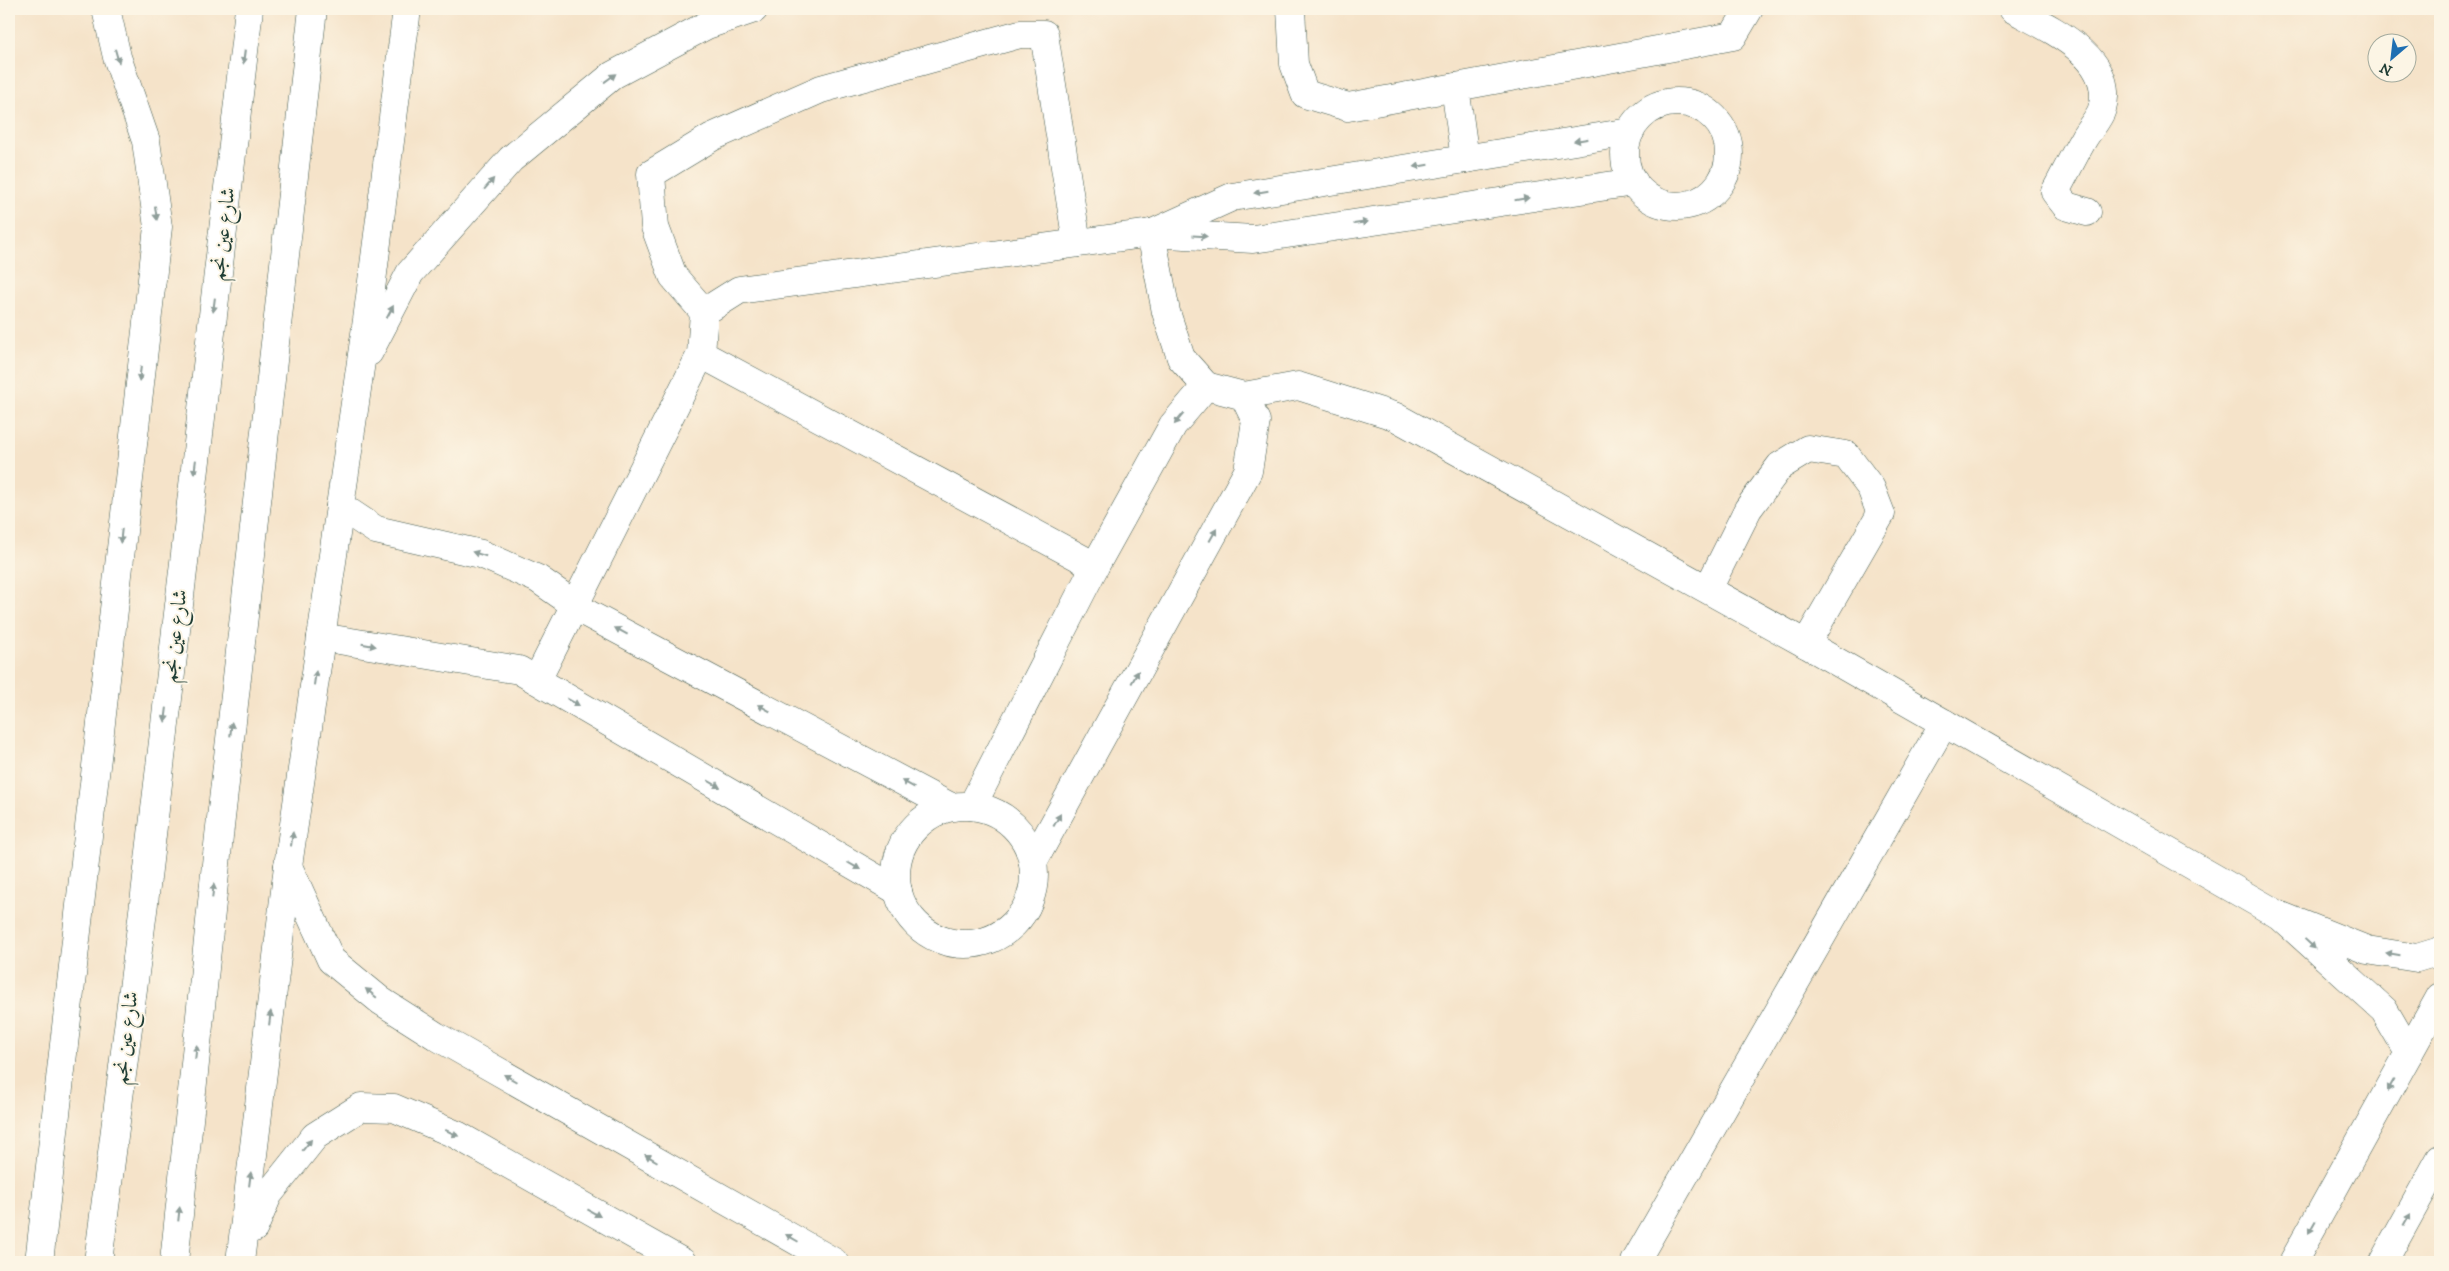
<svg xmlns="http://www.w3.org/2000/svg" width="2449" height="1271" font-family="'IM FELL DW Pica',Amiri,serif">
	<rect width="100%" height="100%" fill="#fcf5e5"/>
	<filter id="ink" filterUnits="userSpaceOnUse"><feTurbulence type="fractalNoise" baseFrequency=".02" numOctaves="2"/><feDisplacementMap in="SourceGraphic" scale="10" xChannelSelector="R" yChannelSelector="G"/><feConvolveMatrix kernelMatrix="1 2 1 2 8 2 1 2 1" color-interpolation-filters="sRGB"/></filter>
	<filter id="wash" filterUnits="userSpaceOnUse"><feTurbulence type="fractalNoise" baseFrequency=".0096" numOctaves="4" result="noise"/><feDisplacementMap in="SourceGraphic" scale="20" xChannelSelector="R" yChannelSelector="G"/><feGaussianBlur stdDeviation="1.12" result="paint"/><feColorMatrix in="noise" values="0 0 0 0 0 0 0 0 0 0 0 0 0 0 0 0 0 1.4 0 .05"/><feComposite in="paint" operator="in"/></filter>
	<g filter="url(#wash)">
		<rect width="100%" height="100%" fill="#f5e3c9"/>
	</g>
	<g filter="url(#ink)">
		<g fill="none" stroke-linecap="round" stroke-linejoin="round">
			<defs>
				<g id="minor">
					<path d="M1291,9L1294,64L1305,94L1348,107L1733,36L1749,9"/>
					<path d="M2013,9C2048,28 2117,57 2102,109C2099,119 2089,129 2084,138C2074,155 2065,174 2055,192L2066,206L2087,212"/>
					<path d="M1455,87L1465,159"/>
					<circle cx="1677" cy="154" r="52"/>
					<path d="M1155,232L1232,197L1630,132"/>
					<path d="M1151,233L1166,312L1181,358L1206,386"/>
					<path d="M704,312L673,276L655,227L651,174L712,137L821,89L1020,34H1044L1077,243"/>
					<path d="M369,352L410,273L511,159L613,75L707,25L754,9"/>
					<path d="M701,354L704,312L739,290L1151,233L1253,239L1634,182"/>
					<path d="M1244,396L1298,386L1394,416L1806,644L2279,915"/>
					<path d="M340,506L376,530L481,554L538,579L588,614L951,807"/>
					<path d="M1708,589L1748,509L1780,466L1808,449L1846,455L1871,488L1881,514L1806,644"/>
					<path d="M321,637L519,670L898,891"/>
					<path d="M537,680L701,354L1095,566"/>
					<path d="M972,806L1095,566L1173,425L1206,386L1244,396L1256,421L1248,471L1033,862"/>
					<circle cx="965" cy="875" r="69"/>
					<path d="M288,866L331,960L381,1001L436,1036L834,1262"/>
					<path d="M2409,1053L2384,1010L2279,915L2367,950L2417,958L2440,951"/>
					<path d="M254,1228L268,1195L315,1136L361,1107L394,1108L457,1135L682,1262"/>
					<path d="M39,1262L158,227L146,141L117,57L106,9"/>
					<path d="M240,1262L288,866L367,320L407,9"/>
					<path d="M1635,1262L1944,723"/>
					<path d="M2293,1262L2440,997"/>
					<path d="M2383,1262L2440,1159"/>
				</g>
				<g id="major">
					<path d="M98,1262L144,903L249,9"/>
					<path d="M174,1262L219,836L313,9"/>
				</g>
			</defs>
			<!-- minor casing -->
			<use href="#minor" stroke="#3f564a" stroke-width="29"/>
			<!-- major casing -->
			<use href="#major" stroke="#3f564a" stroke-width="29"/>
			<!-- minor -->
			<use href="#minor" stroke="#fff" stroke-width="28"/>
			<!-- major -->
			<use href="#major" stroke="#fff" stroke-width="28"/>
		</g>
		<!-- one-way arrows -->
		<defs><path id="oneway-solid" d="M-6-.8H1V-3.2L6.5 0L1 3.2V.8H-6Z" transform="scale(1.25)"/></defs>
		<g fill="#8f9e9a">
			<use href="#oneway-solid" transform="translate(117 56) rotate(74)"/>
			<use href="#oneway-solid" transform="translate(244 57) rotate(97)"/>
			<use href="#oneway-solid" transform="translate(610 78) rotate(-36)"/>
			<use href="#oneway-solid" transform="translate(1581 140) rotate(171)"/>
			<use href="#oneway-solid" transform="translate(1421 166) rotate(171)"/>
			<use href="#oneway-solid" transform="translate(489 184) rotate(-49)"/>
			<use href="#oneway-solid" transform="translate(1261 192) rotate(171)"/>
			<use href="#oneway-solid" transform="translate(1522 199) rotate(-9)"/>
			<use href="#oneway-solid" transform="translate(156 213) rotate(82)"/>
			<use href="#oneway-solid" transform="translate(1361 223) rotate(-8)"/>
			<use href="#oneway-solid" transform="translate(1200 236) rotate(3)"/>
			<use href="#oneway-solid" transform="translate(214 305) rotate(97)"/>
			<use href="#oneway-solid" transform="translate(390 312) rotate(-62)"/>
			<use href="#oneway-solid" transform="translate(140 374) rotate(97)"/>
			<use href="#oneway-solid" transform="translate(1179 419) rotate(130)"/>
			<use href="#oneway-solid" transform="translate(195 467) rotate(97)"/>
			<use href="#oneway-solid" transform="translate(1213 535) rotate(-61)"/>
			<use href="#oneway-solid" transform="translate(121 536) rotate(96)"/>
			<use href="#oneway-solid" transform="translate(479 554) rotate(-163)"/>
			<use href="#oneway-solid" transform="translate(621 631) rotate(-152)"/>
			<use href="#oneway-solid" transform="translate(369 645) rotate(10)"/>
			<use href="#oneway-solid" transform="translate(1135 677) rotate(-61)"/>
			<use href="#oneway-solid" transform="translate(315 678) rotate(-82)"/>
			<use href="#oneway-solid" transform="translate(573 702) rotate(30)"/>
			<use href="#oneway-solid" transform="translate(764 708) rotate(-152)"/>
			<use href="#oneway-solid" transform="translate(166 715) rotate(97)"/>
			<use href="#oneway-solid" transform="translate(231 729) rotate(-84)"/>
			<use href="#oneway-solid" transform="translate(714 784) rotate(30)"/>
			<use href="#oneway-solid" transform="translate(908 784) rotate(-152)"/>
			<use href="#oneway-solid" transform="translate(1057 820) rotate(-61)"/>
			<use href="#oneway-solid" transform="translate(292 839) rotate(-82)"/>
			<use href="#oneway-solid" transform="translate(854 866) rotate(30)"/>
			<use href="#oneway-solid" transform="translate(213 891) rotate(-84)"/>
			<use href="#oneway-solid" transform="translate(2310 944) rotate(43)"/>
			<use href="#oneway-solid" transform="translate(2393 954) rotate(-171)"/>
			<use href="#oneway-solid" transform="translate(371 993) rotate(-141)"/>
			<use href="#oneway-solid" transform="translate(270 1018) rotate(-83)"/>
			<use href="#oneway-solid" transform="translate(196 1052) rotate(-84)"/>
			<use href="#oneway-solid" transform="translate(510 1078) rotate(-150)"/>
			<use href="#oneway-solid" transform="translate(2391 1085) rotate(119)"/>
			<use href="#oneway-solid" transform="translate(452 1133) rotate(25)"/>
			<use href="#oneway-solid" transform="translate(307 1145) rotate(-51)"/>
			<use href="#oneway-solid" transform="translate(651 1158) rotate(-150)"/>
			<use href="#oneway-solid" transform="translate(250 1179) rotate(-83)"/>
			<use href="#oneway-solid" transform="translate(594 1213) rotate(29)"/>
			<use href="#oneway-solid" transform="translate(179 1214) rotate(-84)"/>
			<use href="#oneway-solid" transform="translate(2407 1220) rotate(-61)"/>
			<use href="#oneway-solid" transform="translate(2312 1227) rotate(119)"/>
			<use href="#oneway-solid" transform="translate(792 1238) rotate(-150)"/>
		</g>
	</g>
	<g text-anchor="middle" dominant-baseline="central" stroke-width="4" stroke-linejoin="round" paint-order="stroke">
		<!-- street labels -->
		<g font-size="21" fill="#1f3d34" stroke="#fcf5e5">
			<text transform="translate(223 234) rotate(-83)">شارع عين نجم</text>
			<text transform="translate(175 636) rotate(-83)">شارع عين نجم</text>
			<text transform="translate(126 1038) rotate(-83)">شارع عين نجم</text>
		</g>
	</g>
	<!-- margin -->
	<rect width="2449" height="1271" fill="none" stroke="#fcf5e5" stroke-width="30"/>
	<!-- north arrow -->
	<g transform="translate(2392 58) rotate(208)"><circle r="24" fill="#fcf5e5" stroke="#a4ab9e"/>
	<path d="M0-4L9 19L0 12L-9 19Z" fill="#1f6fb2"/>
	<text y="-8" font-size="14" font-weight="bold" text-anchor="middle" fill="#1f3d34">N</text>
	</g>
</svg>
